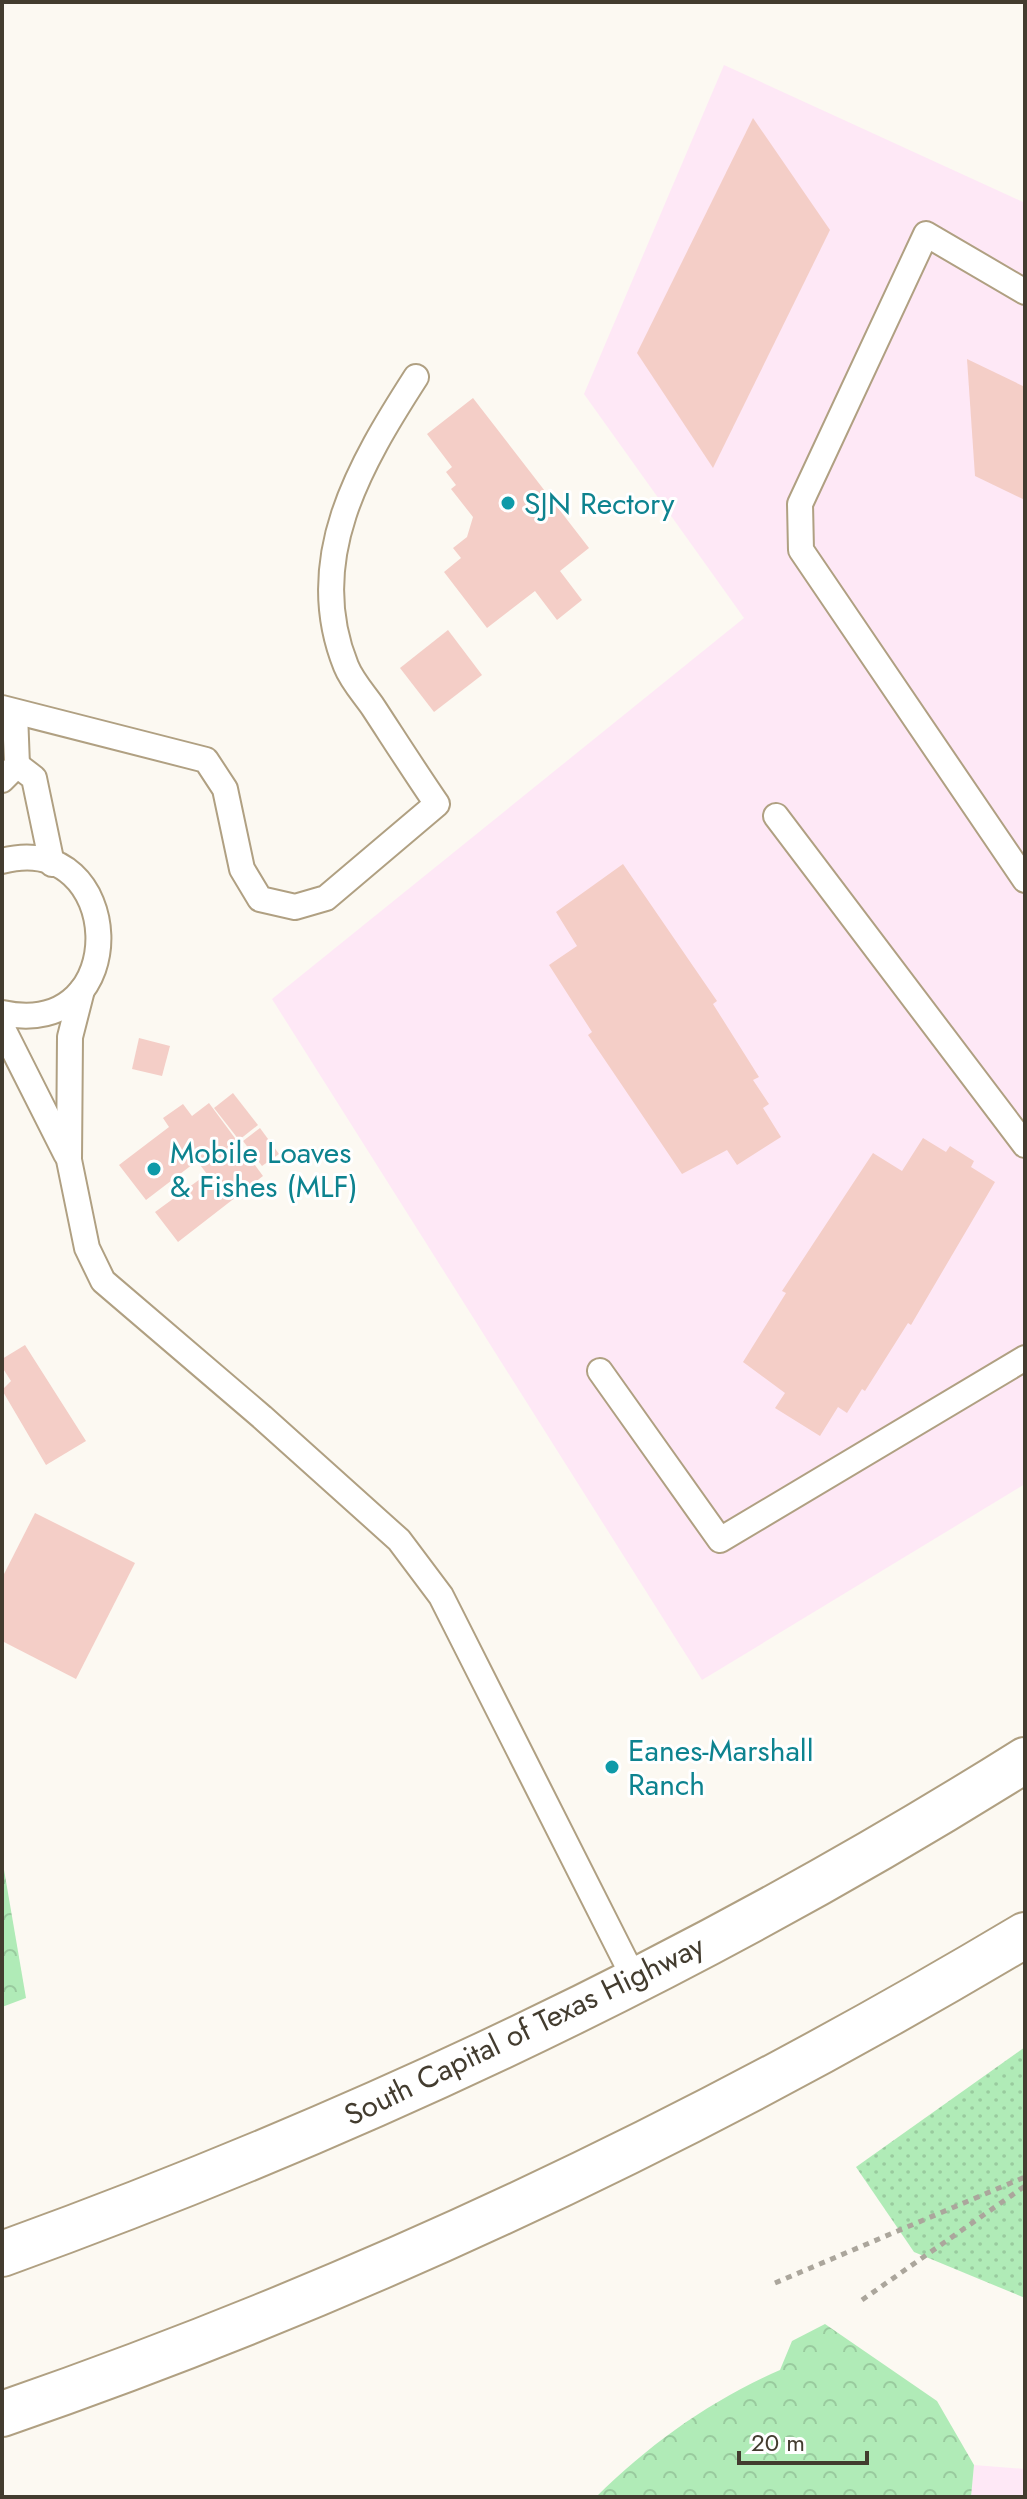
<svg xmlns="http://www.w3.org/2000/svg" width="1027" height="2499" font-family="Jost,sans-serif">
	<defs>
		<pattern id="grass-dots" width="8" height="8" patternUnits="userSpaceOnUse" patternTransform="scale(2)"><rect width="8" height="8" fill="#b0ebb7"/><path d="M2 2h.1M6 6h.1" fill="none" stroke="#99ca9e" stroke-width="1.8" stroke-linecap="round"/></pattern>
		<pattern id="forest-crowns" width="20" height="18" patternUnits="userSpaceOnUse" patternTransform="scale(2)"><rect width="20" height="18" fill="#b0ebb7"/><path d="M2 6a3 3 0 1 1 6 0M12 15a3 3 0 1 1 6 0" fill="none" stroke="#99ca9e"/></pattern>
	</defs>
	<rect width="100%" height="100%" fill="#fcf9f2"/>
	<!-- commercial -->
	<g fill="#fee8f6">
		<path d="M724,65L1025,203V1484L702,1680L272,999L744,618L584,394Z"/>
		<path d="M974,2465L1025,2469V2497H971Z"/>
	</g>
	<!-- grass -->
	<path fill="url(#grass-dots)" d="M1025,2047V2298L914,2252L856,2167Z"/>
	<!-- forest -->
	<g fill="url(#forest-crowns)">
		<path d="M2,1858L26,1998L2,2007Z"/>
		<path d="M825,2324L937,2401L974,2465L971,2497H596C651,2443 710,2401 780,2370L792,2341Z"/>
	</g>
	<!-- building -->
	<g fill="#f4cec7">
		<path d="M753,118L830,230L713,468L637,353Z"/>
		<path d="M967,359L1025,387V500L975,476Z"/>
		<path d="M473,398L589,548L560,571L582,600L557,620L535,591L487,628L444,572L461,558L453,548L467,537L473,517L451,489L456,485L446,472L452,467L427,434Z"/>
		<path d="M448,630L482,675L434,712L400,668Z"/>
		<path d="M623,864L717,1001L713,1004L759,1077L753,1080L769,1104L763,1108L781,1137L737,1165L727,1150L682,1174L588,1035L592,1032L549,965L577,946L556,912Z"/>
		<path d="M139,1038L170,1046L162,1076L132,1069Z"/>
		<path d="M233,1093L258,1125L239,1140L214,1108Z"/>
		<path d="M209,1103L263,1176L178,1242L155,1212L207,1174L197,1161L146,1200L119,1165L169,1127L163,1118L183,1104L192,1116Z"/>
		<path d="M260,1128L279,1154L262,1166L243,1141Z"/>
		<path d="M923,1138L946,1152L950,1146L974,1161L971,1167L995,1182L911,1325L908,1323L865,1391L862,1389L847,1413L838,1407L820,1436L775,1408L785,1393L743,1362L786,1293L782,1291L873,1153L902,1171Z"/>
		<path d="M25,1345L86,1441L46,1465L2,1390L11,1381L2,1367V1359Z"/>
		<path d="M35,1513L135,1563L76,1679L2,1641V1578Z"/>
	</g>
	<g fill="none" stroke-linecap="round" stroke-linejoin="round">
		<defs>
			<g id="service">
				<path d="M1025,292L926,234L800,504L801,550L1025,880"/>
				<path d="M2,708L206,760L225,789L242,869L260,899L295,907L326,898L437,804C415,772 394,739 373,707C364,694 352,681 346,666C303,560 360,464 416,377"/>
				<path d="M17,765L34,778L52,864"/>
				<path d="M2,780L17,765L15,713"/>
				<path d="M776,816L1025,1145"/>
				<path d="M2,861C125,828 136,1042 2,1013"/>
				<path d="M82,990L70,1037L69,1160L87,1248L103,1281L262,1417L399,1540L441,1596L635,1980"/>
				<path d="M2,1027L66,1154"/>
				<path d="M600,1371L720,1540L1025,1358"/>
			</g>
			<g id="trunk">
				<path d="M2,2254C358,2125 704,1962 1025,1760"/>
				<path d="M2,2414C358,2291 702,2128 1025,1935"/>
			</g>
		</defs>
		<!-- service casing -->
		<use href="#service" stroke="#b0a082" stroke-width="28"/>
		<!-- trunk casing -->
		<use href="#trunk" stroke="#b0a082" stroke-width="48"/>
		<!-- path -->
		<g stroke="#aba69c" stroke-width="5" stroke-dasharray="6 6" stroke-linecap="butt">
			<path d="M775,2283L1025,2177"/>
			<path d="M862,2300L1025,2186"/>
		</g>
		<!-- service -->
		<use href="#service" stroke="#fff" stroke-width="24"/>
		<!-- trunk -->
		<use href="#trunk" stroke="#fff" stroke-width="44"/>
	</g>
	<!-- markers -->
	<g fill="#0f9aa8" stroke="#fff" stroke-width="3">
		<circle cx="508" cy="503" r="8"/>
		<circle cx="154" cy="1169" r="8"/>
		<circle cx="612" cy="1767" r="8"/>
	</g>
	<g text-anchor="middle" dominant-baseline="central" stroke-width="6" stroke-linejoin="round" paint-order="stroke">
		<!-- culture labels -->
		<g font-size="30" fill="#0d838f" stroke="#fff" text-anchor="start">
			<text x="524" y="503">SJN Rectory</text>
			<text x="170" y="1152">Mobile Loaves<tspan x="170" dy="34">&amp; Fishes (MLF)</tspan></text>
			<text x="628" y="1750">Eanes-Marshall<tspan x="628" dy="34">Ranch</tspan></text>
		</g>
		<!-- street labels -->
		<g font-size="30" fill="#433c2f" stroke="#fff">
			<text transform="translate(524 2030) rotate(-26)">South Capital of Texas Highway</text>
		</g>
	</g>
	<!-- border -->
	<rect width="1027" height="2499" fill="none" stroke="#433c2f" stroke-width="8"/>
	<!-- scale -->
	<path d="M739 2451v12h128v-12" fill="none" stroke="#433c2f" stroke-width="4"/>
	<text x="751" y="2451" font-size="24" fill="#433c2f" stroke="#ffffff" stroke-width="6" paint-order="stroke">20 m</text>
</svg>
